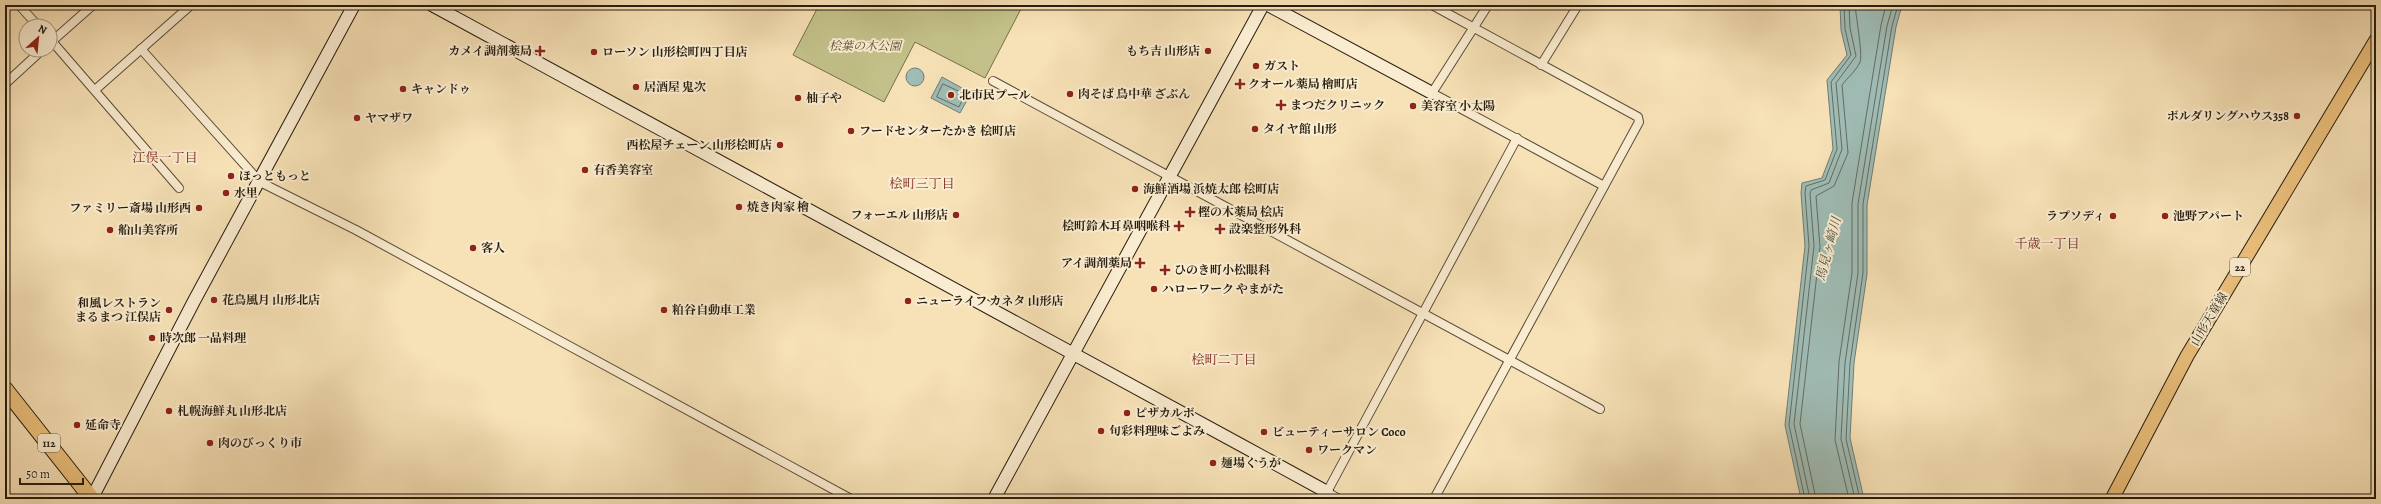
<svg xmlns="http://www.w3.org/2000/svg" width="2381" height="504" font-family="Alegreya,'Noto Serif JP',serif">
	<rect width="100%" height="100%" fill="#f7e1b6"/>
	<filter id="stains"><feTurbulence type="fractalNoise" baseFrequency=".005" numOctaves="4"/><feColorMatrix values="0 0 0 0 .2 0 0 0 0 .09 0 0 0 0 .02 0 0 0 .5 -.17"/></filter>
	<radialGradient id="worn" r=".72"><stop offset=".6" stop-color="#630" stop-opacity="0"/><stop offset="1" stop-color="#630" stop-opacity=".3"/></radialGradient>
	<!-- green -->
	<path fill="#c3c189" stroke="#756f4c" d="M819,5H1023L985,78L915,42L884,102L793,55Z"/>
	<!-- water -->
	<g fill="#9fbcb5" stroke="#6f7c73">
		<path d="M1840,5H1902L1896,27L1867,205V274L1854,363L1850,438L1864,499H1801L1785,425L1805,246L1801,193L1802,183L1822,178L1833,149L1827,80L1847,55L1841,30Z"/>
		<circle cx="915" cy="77" r="9"/>
		<path d="M942,77L971,93L960,113L931,98Z"/>
	</g>
	<g fill="none" stroke-linecap="round" stroke-linejoin="round">
		<!-- shore -->
		<g stroke="#636c62" stroke-width="1">
			<path d="M943,84L965,94L959,107L937,97Z"/>
			<path d="M1805,499L1789,425L1809,246L1805,193L1806,186L1825,180L1837,149L1831,82L1851,55L1845,29L1844,5"/>
			<path d="M1810,499L1794,424L1814,246L1810,194L1811,190L1829,183L1842,149L1836,83L1856,56L1850,28L1849,5"/>
			<path d="M1816,499L1800,424L1820,247L1816,196L1834,186L1848,153L1842,85C1848,77 1856,71 1860,62C1863,56 1856,16 1855,5"/>
			<path d="M1849,499L1835,440L1839,362L1852,273V203L1881,25L1886,5"/>
			<path d="M1855,499L1841,439L1845,363L1858,273V204L1887,26L1893,5"/>
			<path d="M1860,499L1846,439L1850,363L1863,273V204L1892,26L1898,5"/>
		</g>
		<defs>
			<g id="street">
				<path d="M19,5L38,26"/>
				<path d="M1432,5L1638,117L1639,122L1434,499"/>
				<path d="M1488,5L1432,93L1604,186"/>
				<path d="M50,39L179,188"/>
				<path d="M50,43L93,5"/>
				<path d="M141,49L260,182L356,230L851,499"/>
				<path d="M1541,65L1578,5"/>
				<path d="M993,81L1600,409"/>
				<path d="M5,84L42,50"/>
				<path d="M95,90L191,5"/>
				<path d="M1339,499L1327,492L1517,138"/>
			</g>
			<g id="secondary">
				<path d="M432,5L1241,445L1327,492L1329,499"/>
				<path d="M1268,5L1432,93"/>
				<path d="M94,499L92,498L194,301L354,5"/>
				<path d="M994,499L1263,5"/>
			</g>
			<path id="primary" d="M2112,499L2187,356L2376,40"/>
			<path id="highway" d="M5,389L92,499"/>
		</defs>
		<!-- street casing -->
		<use href="#street" stroke="#5b4e39" stroke-width="10"/>
		<!-- secondary casing -->
		<use href="#secondary" stroke="#271d0f" stroke-width="14"/>
		<!-- primary casing -->
		<use href="#primary" stroke="#271d0f" stroke-width="15"/>
		<!-- highway casing -->
		<use href="#highway" stroke="#271d0f" stroke-width="17"/>
		<!-- street -->
		<use href="#street" stroke="#faecd0" stroke-width="8"/>
		<!-- secondary -->
		<use href="#secondary" stroke="#faecd0" stroke-width="12"/>
		<!-- primary -->
		<use href="#primary" stroke="#ecc07b" stroke-width="13"/>
		<!-- highway -->
		<use href="#highway" stroke="#ecc07b" stroke-width="15"/>
	</g>
	<!-- markers -->
	<g fill="#8f2418" stroke="#faecd0" stroke-width="1.5">
		<path d="M538 45h4v4h4v4h-4v4h-4v-4h-4v-4h4z"/>
		<circle cx="1208" cy="51" r="4"/>
		<circle cx="594" cy="52" r="4"/>
		<circle cx="1256" cy="66" r="4"/>
		<path d="M1238 78h4v4h4v4h-4v4h-4v-4h-4v-4h4z"/>
		<circle cx="636" cy="87" r="4"/>
		<circle cx="403" cy="89" r="4"/>
		<circle cx="1070" cy="94" r="4"/>
		<circle cx="951" cy="95" r="4"/>
		<circle cx="798" cy="98" r="4"/>
		<path d="M1279 99h4v4h4v4h-4v4h-4v-4h-4v-4h4z"/>
		<circle cx="1413" cy="106" r="4"/>
		<circle cx="2297" cy="116" r="4"/>
		<circle cx="357" cy="118" r="4"/>
		<circle cx="1255" cy="129" r="4"/>
		<circle cx="851" cy="131" r="4"/>
		<circle cx="780" cy="145" r="4"/>
		<circle cx="585" cy="170" r="4"/>
		<circle cx="231" cy="176" r="4"/>
		<circle cx="1135" cy="189" r="4"/>
		<circle cx="226" cy="193" r="4"/>
		<circle cx="739" cy="207" r="4"/>
		<circle cx="199" cy="208" r="4"/>
		<path d="M1188 206h4v4h4v4h-4v4h-4v-4h-4v-4h4z"/>
		<circle cx="956" cy="215" r="4"/>
		<circle cx="2113" cy="216" r="4"/>
		<circle cx="2165" cy="216" r="4"/>
		<path d="M1177 220h4v4h4v4h-4v4h-4v-4h-4v-4h4z"/>
		<path d="M1218 223h4v4h4v4h-4v4h-4v-4h-4v-4h4z"/>
		<circle cx="110" cy="230" r="4"/>
		<circle cx="473" cy="248" r="4"/>
		<path d="M1138 257h4v4h4v4h-4v4h-4v-4h-4v-4h4z"/>
		<path d="M1163 264h4v4h4v4h-4v4h-4v-4h-4v-4h4z"/>
		<circle cx="1154" cy="289" r="4"/>
		<circle cx="214" cy="300" r="4"/>
		<circle cx="908" cy="301" r="4"/>
		<circle cx="169" cy="310" r="4"/>
		<circle cx="664" cy="310" r="4"/>
		<circle cx="152" cy="338" r="4"/>
		<circle cx="169" cy="411" r="4"/>
		<circle cx="1127" cy="413" r="4"/>
		<circle cx="77" cy="425" r="4"/>
		<circle cx="1101" cy="431" r="4"/>
		<circle cx="1264" cy="432" r="4"/>
		<circle cx="210" cy="443" r="4"/>
		<circle cx="1309" cy="450" r="4"/>
		<circle cx="1213" cy="463" r="4"/>
	</g>
	<g text-anchor="middle" dominant-baseline="central" stroke-width="4" stroke-linejoin="round" paint-order="stroke">
		<!-- shield labels -->
		<g fill="#faecd0" stroke="#665b49" stroke-width="1">
			<rect x="2230" y="258" width="20" height="18" rx="3"/>
			<rect x="38" y="434" width="22" height="18" rx="3"/>
		</g>
		<g font-size="11" font-weight="bold" fill="#271d0f">
			<text x="2240" y="267">22</text>
			<text x="49" y="443">112</text>
		</g>
		<!-- park labels -->
		<g font-size="12" font-style="italic" fill="#564e34" stroke="#faecd0">
			<text x="865" y="46">桧葉の木公園</text>
		</g>
		<!-- poi labels -->
		<g font-size="12" font-weight="bold" fill="#271d0f" stroke="#faecd0" text-anchor="start">
			<text x="532" y="51" text-anchor="end">カメイ調剤薬局</text>
			<text x="1200" y="51" text-anchor="end">もち吉 山形店</text>
			<text x="602" y="52">ローソン 山形桧町四丁目店</text>
			<text x="1264" y="66">ガスト</text>
			<text x="1248" y="84">クオール薬局 檜町店</text>
			<text x="644" y="87">居酒屋 鬼次</text>
			<text x="411" y="89">キャンドゥ</text>
			<text x="1078" y="94">肉そば 鳥中華 ざぶん</text>
			<text x="959" y="95">北市民プール</text>
			<text x="806" y="98">柚子や</text>
			<text x="1290" y="105">まつだクリニック</text>
			<text x="1421" y="106">美容室 小太陽</text>
			<text x="2289" y="116" text-anchor="end">ボルダリングハウス358</text>
			<text x="365" y="118">ヤマザワ</text>
			<text x="1263" y="129">タイヤ館 山形</text>
			<text x="859" y="131">フードセンターたかき 桧町店</text>
			<text x="772" y="145" text-anchor="end">西松屋チェーン 山形桧町店</text>
			<text x="593" y="170">有香美容室</text>
			<text x="239" y="176">ほっともっと</text>
			<text x="1143" y="189">海鮮酒場 浜焼太郎 桧町店</text>
			<text x="234" y="193">水里</text>
			<text x="747" y="207">焼き肉家 檜</text>
			<text x="191" y="208" text-anchor="end">ファミリー斎場 山形西</text>
			<text x="1198" y="212">樫の木薬局 桧店</text>
			<text x="948" y="215" text-anchor="end">フォーエル 山形店</text>
			<text x="2105" y="216" text-anchor="end">ラプソディ</text>
			<text x="2173" y="216">池野アパート</text>
			<text x="1170" y="226" text-anchor="end">桧町鈴木耳鼻咽喉科</text>
			<text x="1229" y="229">設楽整形外科</text>
			<text x="118" y="230">船山美容所</text>
			<text x="481" y="248">客人</text>
			<text x="1132" y="263" text-anchor="end">アイ調剤薬局</text>
			<text x="1174" y="270">ひのき町小松眼科</text>
			<text x="1162" y="289">ハローワーク やまがた</text>
			<text x="222" y="300">花鳥風月 山形北店</text>
			<text x="916" y="301">ニューライフ カネタ 山形店</text>
			<text x="161" y="303" text-anchor="end">和風レストラン<tspan x="161" dy="14">まるまつ 江俣店</tspan></text>
			<text x="672" y="310">粕谷自動車工業</text>
			<text x="160" y="338">時次郎 一品料理</text>
			<text x="177" y="411">札幌海鮮丸 山形北店</text>
			<text x="1135" y="413">ピザカルボ</text>
			<text x="85" y="425">延命寺</text>
			<text x="1109" y="431">旬彩料理味ごよみ</text>
			<text x="1272" y="432">ビューティーサロン Coco</text>
			<text x="218" y="443">肉のびっくり市</text>
			<text x="1317" y="450">ワークマン</text>
			<text x="1221" y="463">麺場くうが</text>
		</g>
		<!-- street labels -->
		<g font-size="12" fill="#271d0f" stroke="#faecd0">
			<text transform="translate(2209 319) rotate(-59)">山形天童線</text>
		</g>
		<!-- neighbourhood labels -->
		<g font-size="13" fill="#7a1f14" stroke="#faecd0">
			<text x="165" y="157">江俣一丁目</text>
			<text x="922" y="183">桧町三丁目</text>
			<text x="2047" y="243">千歳一丁目</text>
			<text x="1224" y="359">桧町二丁目</text>
		</g>
		<!-- water labels -->
		<g font-size="13" font-style="italic" fill="#515549" stroke="#faecd0">
			<text transform="translate(1828 249) rotate(-75)">馬見ヶ崎川</text>
		</g>
	</g>
	<!-- margin -->
	<rect width="2381" height="504" fill="none" stroke="#f7e1b6" stroke-width="20"/>
	<rect x="6" y="6" width="2369" height="492" fill="none" stroke="#271d0f" stroke-width="2"/>
	<rect x="10" y="10" width="2361" height="484" fill="none" stroke="#271d0f"/>
	<!-- north arrow -->
	<g transform="translate(38 38) rotate(27)"><circle r="19" fill="#faecd0" stroke="#a69983"/>
	<path d="M0-3L7 15L0 10L-7 15Z" fill="#8f2418"/>
	<text y="-6" font-size="11" font-weight="bold" text-anchor="middle" fill="#271d0f">N</text>
	</g>
	<!-- scale -->
	<path d="M20 478v6h63v-6" fill="none" stroke="#271d0f" stroke-width="2"/>
	<text x="26" y="478" font-size="12" fill="#271d0f" stroke="#faecd0" stroke-width="3" paint-order="stroke">50 m</text>
	<rect width="100%" height="100%" filter="url(#stains)"/>
	<rect width="100%" height="100%" fill="url(#worn)"/>
</svg>
